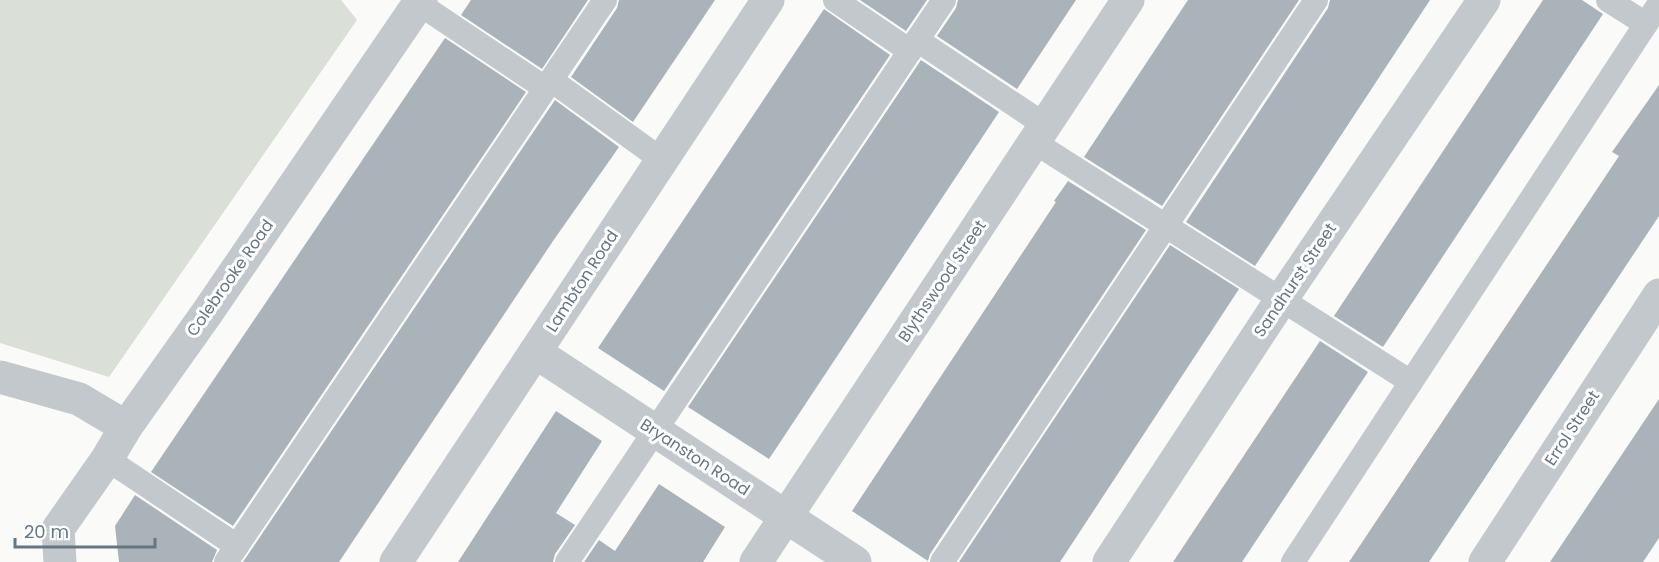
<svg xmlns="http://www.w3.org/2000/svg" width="1659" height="562" font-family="Poppins,sans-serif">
	<rect width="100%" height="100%" fill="#fafaf8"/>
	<!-- green -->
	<path fill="#dadfd7" d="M0,0H341L357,20L109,377L0,343Z"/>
	<!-- building -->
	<g fill="#aab3b9">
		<path d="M471,0H588L542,69L461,15Z"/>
		<path d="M619,0H715L633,122L571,77L617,8Z"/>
		<path d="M860,0H927L906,31Z"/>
		<path d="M958,0H1076L1017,89L937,36L956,8Z"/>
		<path d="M1188,0H1299L1162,206L1084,157Z"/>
		<path d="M1330,0H1430L1255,266L1186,222L1328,8Z"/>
		<path d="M1543,0H1582L1603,14L1383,347L1334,316Z"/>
		<path d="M824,9L890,55L664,391L598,348Z"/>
		<path d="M445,38L526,92L233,526L151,472Z"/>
		<path d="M921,60L999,112L769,459L688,407Z"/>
		<path d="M1659,85V216L1429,562H1349L1619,156L1612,152Z"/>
		<path d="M555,100L619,147L553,241L339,562H243Z"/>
		<path d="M1068,181L1146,230L930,554L928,561L852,511L1056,202L1054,201Z"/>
		<path d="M1170,245L1239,289L1060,562H959Z"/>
		<path d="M1320,341L1368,372L1242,562H1173Z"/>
		<path d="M1659,399V538L1643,562H1550Z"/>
		<path d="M556,411L602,441L556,513L575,525L555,554L553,562H458Z"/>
		<path d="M659,484L725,527L703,562H584L599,540L615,551Z"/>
		<path d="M135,495L217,550L212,562H119L115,526Z"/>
	</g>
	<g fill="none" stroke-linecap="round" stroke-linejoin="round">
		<!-- service -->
		<g stroke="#c3c8cc" stroke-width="24">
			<path d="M835,0L910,51"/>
			<path d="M1608,0L1646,24"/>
			<path d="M418,3L545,88"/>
			<path d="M917,40L1045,125"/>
			<path d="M551,80L662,160"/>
			<path d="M1034,142L1411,382"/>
			<path d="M107,459L237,546"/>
			<path d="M226,562L605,0"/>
			<path d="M567,562L944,0"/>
			<path d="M942,562L1316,0"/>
			<path d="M1293,562L1659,4"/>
		</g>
		<!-- minor -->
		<g stroke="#c3c8cc" stroke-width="33">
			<path d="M535,352L855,562"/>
			<path d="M0,377L79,399L126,427"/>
			<path d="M60,562L58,529L107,459L126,427L207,313L421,0"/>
			<path d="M396,562L768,0"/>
			<path d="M756,562L1128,0"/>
			<path d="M1109,562L1281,300L1484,0"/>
			<path d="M1485,562L1659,295"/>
		</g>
	</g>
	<g text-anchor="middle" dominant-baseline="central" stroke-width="6" stroke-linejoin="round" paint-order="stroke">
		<!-- street labels -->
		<g font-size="16" fill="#657683" stroke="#fff">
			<text transform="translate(230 278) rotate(-55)">Colebrooke Road</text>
			<text transform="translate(1295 280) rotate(-56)">Sandhurst Street</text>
			<text transform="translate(582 281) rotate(-57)">Lambton Road</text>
			<text transform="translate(942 281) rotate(-56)">Blythswood Street</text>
			<text transform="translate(1572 428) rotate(-57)">Errol Street</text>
			<text transform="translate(695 457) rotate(33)">Bryanston Road</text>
		</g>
	</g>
	<!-- scale -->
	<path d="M15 538v9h140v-9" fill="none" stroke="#657683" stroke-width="3"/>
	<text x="24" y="538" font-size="18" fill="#657683" stroke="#ffffff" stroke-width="4.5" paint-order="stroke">20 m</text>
</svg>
